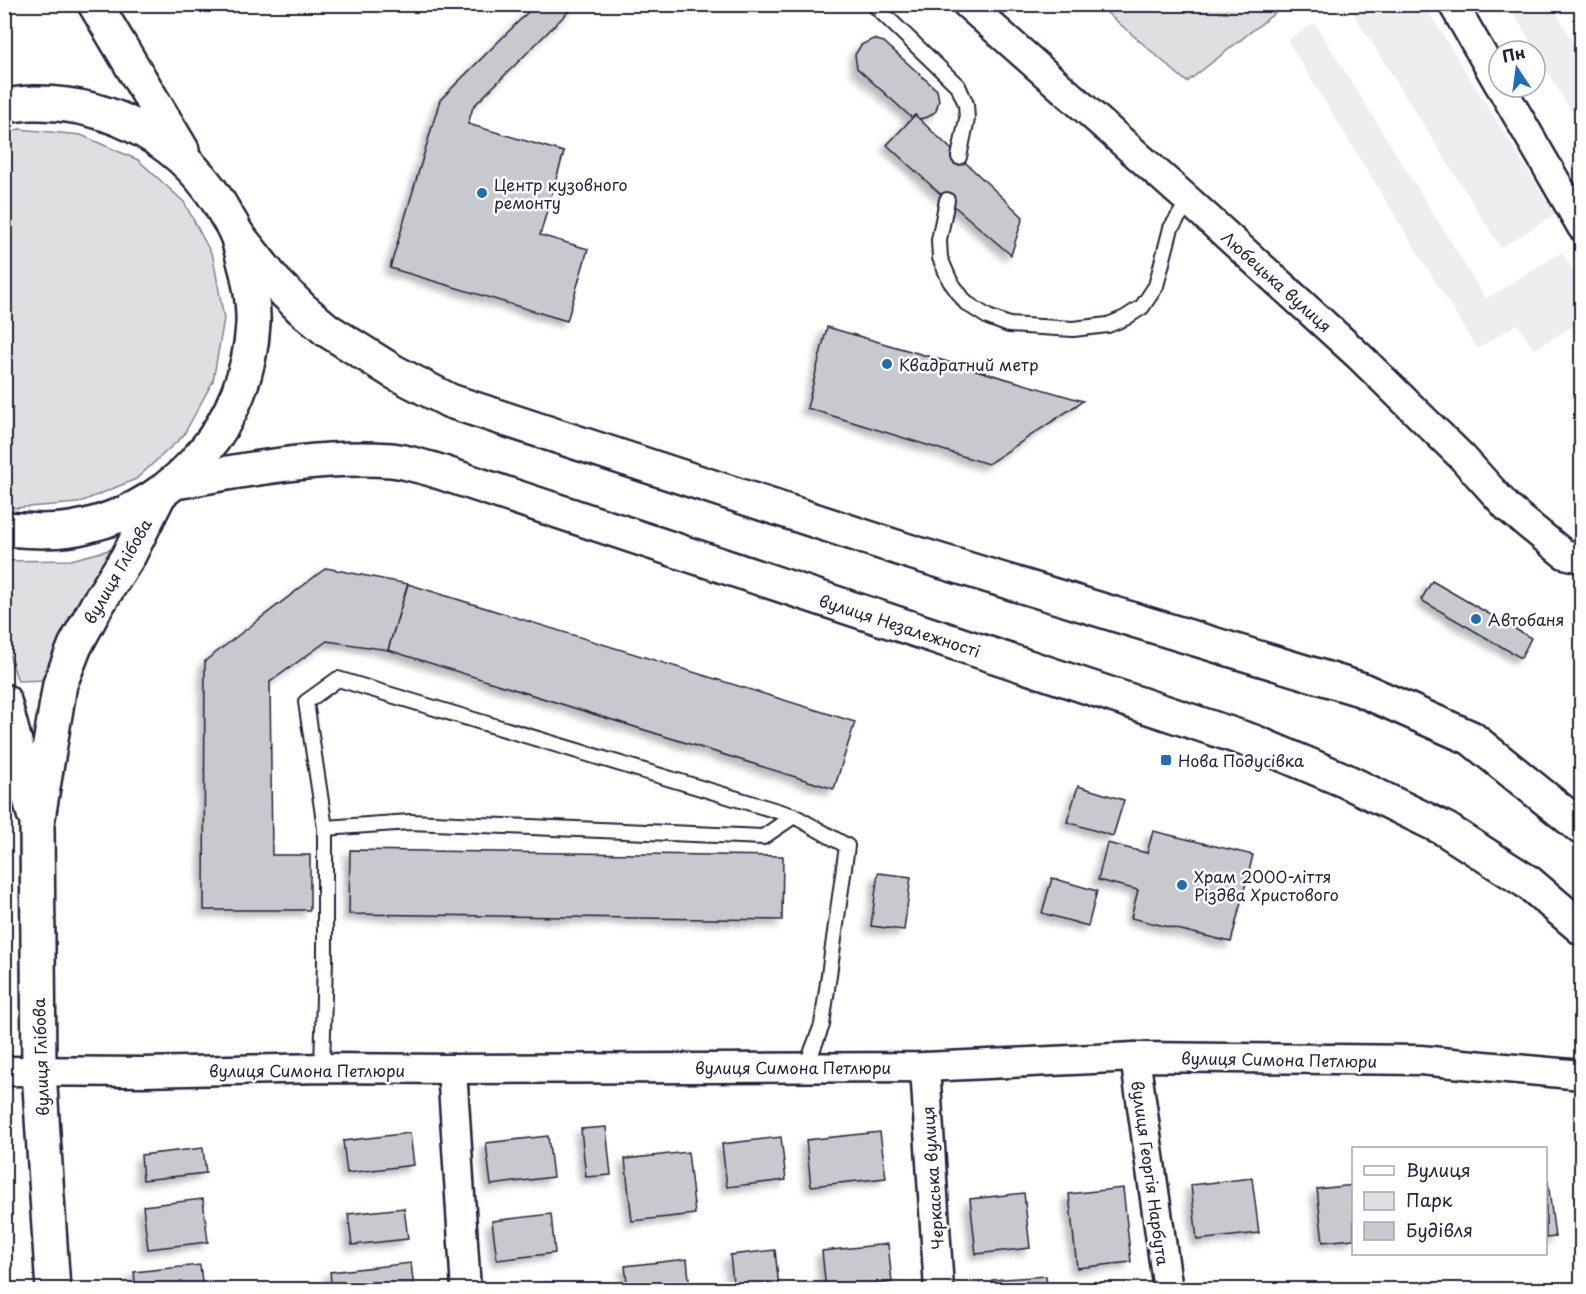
<svg xmlns="http://www.w3.org/2000/svg" width="1586" height="1294" font-family="'Playpen Sans',sans-serif">
	<defs>
		<filter id="shadow"><feDropShadow dx="-5.5" dy="5.5" stdDeviation="3" flood-color="#0004"/></filter>
	</defs>
	<rect width="100%" height="100%" fill="#fff"/>
	<filter id="ink" filterUnits="userSpaceOnUse"><feTurbulence type="fractalNoise" baseFrequency=".0167" numOctaves="2"/><feDisplacementMap in="SourceGraphic" scale="12" xChannelSelector="R" yChannelSelector="G"/><feConvolveMatrix kernelMatrix="1 2 1 2 8 2 1 2 1" color-interpolation-filters="sRGB"/></filter>
	<g filter="url(#ink)">
		<!-- built -->
		<g fill="#eeeef1">
			<path d="M1348,5H1424L1555,214L1501,248Z"/>
			<path d="M1509,5H1552L1581,56V129Z"/>
			<path d="M1315,23L1486,299L1562,252L1581,283V321L1534,350L1517,324L1477,349L1287,40Z"/>
		</g>
		<!-- green -->
		<g fill="#dfdfe2" stroke="#80808e" stroke-width="1.5">
			<path d="M1098,5H1285L1187,82Z"/>
			<path d="M19,129L81,135L138,160L184,202L213,257L224,319L213,381L183,436L136,479L78,503L15,508L4,505V133Z"/>
			<path d="M113,549L47,680L18,681L5,643L4,561L71,560Z"/>
		</g>
		<!-- building -->
		<g fill="#c8c8cf" stroke="#22223b" stroke-width="1.5" filter="url(#shadow)">
			<path d="M536,4H576L473,107L468,124L564,152L540,235L588,249L567,321L390,268L440,100Z"/>
			<path d="M873,39L884,42L937,90L939,100L936,111L928,117L919,119L915,115L912,118L857,68L855,55L861,45Z"/>
			<path d="M915,115L1023,217L1011,255L947,200L887,145Z"/>
			<path d="M827,327L1083,401L988,464L807,408Z"/>
			<path d="M326,568L408,584L388,650L327,641L270,682L272,855H310V910H204L205,661Z"/>
			<path d="M1432,581L1531,638L1521,658L1421,600Z"/>
			<path d="M408,584L855,722L834,789L388,650Z"/>
			<path d="M1078,786L1124,800L1113,836L1067,822Z"/>
			<path d="M1153,831L1253,855L1231,942L1131,918L1138,890L1098,880L1107,843L1147,853Z"/>
			<path d="M350,850L783,856L782,920L349,914Z"/>
			<path d="M878,873L911,877L904,930L871,926Z"/>
			<path d="M1052,878L1097,891L1088,926L1042,913Z"/>
			<path d="M606,1127L611,1175L586,1177L581,1129Z"/>
			<path d="M880,1132L886,1178L811,1186L806,1140Z"/>
			<path d="M410,1133L414,1165L347,1173L343,1141Z"/>
			<path d="M548,1136L553,1177L491,1185L486,1143Z"/>
			<path d="M781,1137L786,1180L727,1187L722,1144Z"/>
			<path d="M203,1148L206,1173L143,1180L141,1155Z"/>
			<path d="M688,1152L695,1214L632,1221L625,1159Z"/>
			<path d="M1252,1178L1259,1233L1197,1240L1191,1185Z"/>
			<path d="M1548,1182L1555,1237L1546,1238V1183Z"/>
			<path d="M1354,1185V1239L1323,1242L1317,1189Z"/>
			<path d="M1123,1188L1131,1262L1077,1268L1069,1194Z"/>
			<path d="M1024,1193L1030,1248L976,1254L970,1199Z"/>
			<path d="M203,1199L208,1242L148,1249L143,1206Z"/>
			<path d="M404,1208L408,1239L352,1245L348,1214Z"/>
			<path d="M551,1214L555,1253L497,1260L492,1221Z"/>
			<path d="M888,1244L892,1282L826,1290L822,1251Z"/>
			<path d="M775,1250L779,1287L759,1290H734L730,1255Z"/>
			<path d="M687,1259L690,1290H628L625,1266Z"/>
			<path d="M411,1263L414,1290H332L330,1272Z"/>
			<path d="M200,1265L203,1290H136L134,1272Z"/>
			<path d="M1046,1276L1047,1290H992V1280Z"/>
			<path d="M548,1282V1290H490V1289Z"/>
		</g>
		<g fill="none" stroke-linecap="round" stroke-linejoin="round">
			<defs>
				<g id="service">
					<path d="M873,4L958,86L966,104L967,119L959,157"/>
					<path d="M947,200L939,240L940,258L950,281L966,303L988,317L1009,325L1073,329L1108,325L1125,318L1142,307L1156,286L1171,228L1189,201"/>
					<path d="M325,828L410,822L763,837L794,816"/>
					<path d="M322,1068L325,959V828L306,702L338,679L794,816L847,846L822,1025L806,1067"/>
				</g>
				<g id="minor">
					<path d="M967,4L1189,201L1359,356L1462,457L1508,508L1564,554L1582,558"/>
					<path d="M1453,4L1499,84"/>
					<path d="M1501,87L1582,227"/>
					<path d="M1135,1057L1168,1290"/>
					<path d="M925,1067L939,1290"/>
					<path d="M452,1069L466,1290"/>
					<path d="M4,1071L143,1072L322,1068L452,1069L925,1067L1135,1057L1420,1060L1582,1075"/>
				</g>
				<g id="secondary">
					<path d="M95,4L182,150"/>
					<path d="M4,106C13,105 23,103 32,103C112,101 188,144 226,215C230,221 234,228 237,235C239,242 241,249 243,257C249,278 254,301 253,324C248,420 181,504 86,526C59,533 32,531 4,529"/>
					<path d="M236,233L275,282L302,309L327,330L394,372L450,401L911,552L1360,689L1471,738L1582,828"/>
					<path d="M175,482C246,470 318,455 391,460C404,461 418,466 431,469L1254,742L1344,780L1445,829L1529,883L1582,928"/>
					<path d="M4,701L34,814"/>
					<path d="M53,1290L39,1071L37,824L60,684L75,646L97,605L129,555L160,493"/>
				</g>
			</defs>
			<!-- service casing -->
			<use href="#service" stroke="#22223b" stroke-width="18"/>
			<!-- minor casing -->
			<use href="#minor" stroke="#22223b" stroke-width="33"/>
			<!-- secondary casing -->
			<use href="#secondary" stroke="#22223b" stroke-width="38"/>
			<!-- service -->
			<use href="#service" stroke="#fff" stroke-width="14"/>
			<!-- minor -->
			<use href="#minor" stroke="#fff" stroke-width="28"/>
			<!-- secondary -->
			<use href="#secondary" stroke="#fff" stroke-width="33"/>
		</g>
	</g>
	<!-- markers -->
	<g fill="#1f6fb2" stroke="#fff" stroke-width="2">
		<circle cx="482" cy="193" r="6"/>
		<circle cx="887" cy="364" r="6"/>
		<circle cx="1476" cy="619" r="6"/>
		<rect x="1160" y="754" width="12" height="12" rx="3"/>
		<circle cx="1182" cy="885" r="6"/>
	</g>
	<g text-anchor="middle" dominant-baseline="central" stroke-width="5" stroke-linejoin="round" paint-order="stroke">
		<!-- poi labels -->
		<g font-size="16" fill="#22223b" stroke="#fff" text-anchor="start">
			<text x="494" y="184">Центр кузовного<tspan x="494" dy="18">ремонту</tspan></text>
			<text x="899" y="364">Квадратний метр</text>
			<text x="1488" y="619">Автобаня</text>
			<text x="1178" y="760">Нова Подусівка</text>
			<text x="1194" y="876">Храм 2000-ліття<tspan x="1194" dy="18">Різдва Христового</tspan></text>
		</g>
		<!-- street labels -->
		<g font-size="16" fill="#22223b" stroke="#fff">
			<text transform="translate(1277 281) rotate(42)">Любецька вулиця</text>
			<text transform="translate(117 571) rotate(-60)">вулиця Глібова</text>
			<text transform="translate(900 625) rotate(18)">вулиця Незалежності</text>
			<text transform="translate(40 1057) rotate(-92)">вулиця Глібова</text>
			<text transform="translate(1279 1059) rotate(1)">вулиця Симона Петлюри</text>
			<text x="793" y="1067">вулиця Симона Петлюри</text>
			<text x="307" y="1070">вулиця Симона Петлюри</text>
			<text transform="translate(1151 1173) rotate(82)">вулиця Георгія Нарбута</text>
			<text transform="translate(932 1178) rotate(-94)">Черкаська вулиця</text>
		</g>
	</g>
	<!-- margin -->
	<rect width="1586" height="1294" fill="none" stroke="#fff" stroke-width="24"/>
	<rect x="12" y="12" width="1562" height="1270" fill="none" stroke="#22223b" stroke-width="2" filter="url(#ink)"/>
	<!-- legend -->
	<rect x="1352" y="1147" width="195" height="108" fill="#ffffff" stroke="#a7a7b1" stroke-width="1.5"/>
	<rect x="1364" y="1166" width="30" height="9" fill="#ffffff" stroke="#a7a7b1" stroke-width="1.5"/>
	<text x="1406" y="1177" font-size="18" fill="#22223b">Вулиця</text>
	<rect x="1364" y="1192" width="30" height="18" fill="#dfdfe2" stroke="#a7a7b1" stroke-width="1.5"/>
	<text x="1406" y="1207" font-size="18" fill="#22223b">Парк</text>
	<rect x="1364" y="1222" width="30" height="18" fill="#c8c8cf" stroke="#a7a7b1" stroke-width="1.5"/>
	<text x="1406" y="1237" font-size="18" fill="#22223b">Будівля</text>
	<!-- north arrow -->
	<g transform="translate(1517 69) rotate(347)"><circle r="28" fill="#ffffff" stroke="#a7a7b1" stroke-width="1.5"/>
	<path d="M0-4.5L10 22L0 15L-10 22Z" fill="#1f6fb2"/>
	<text y="-9" font-size="16" font-weight="bold" text-anchor="middle" fill="#22223b">Пн</text>
	</g>
</svg>
